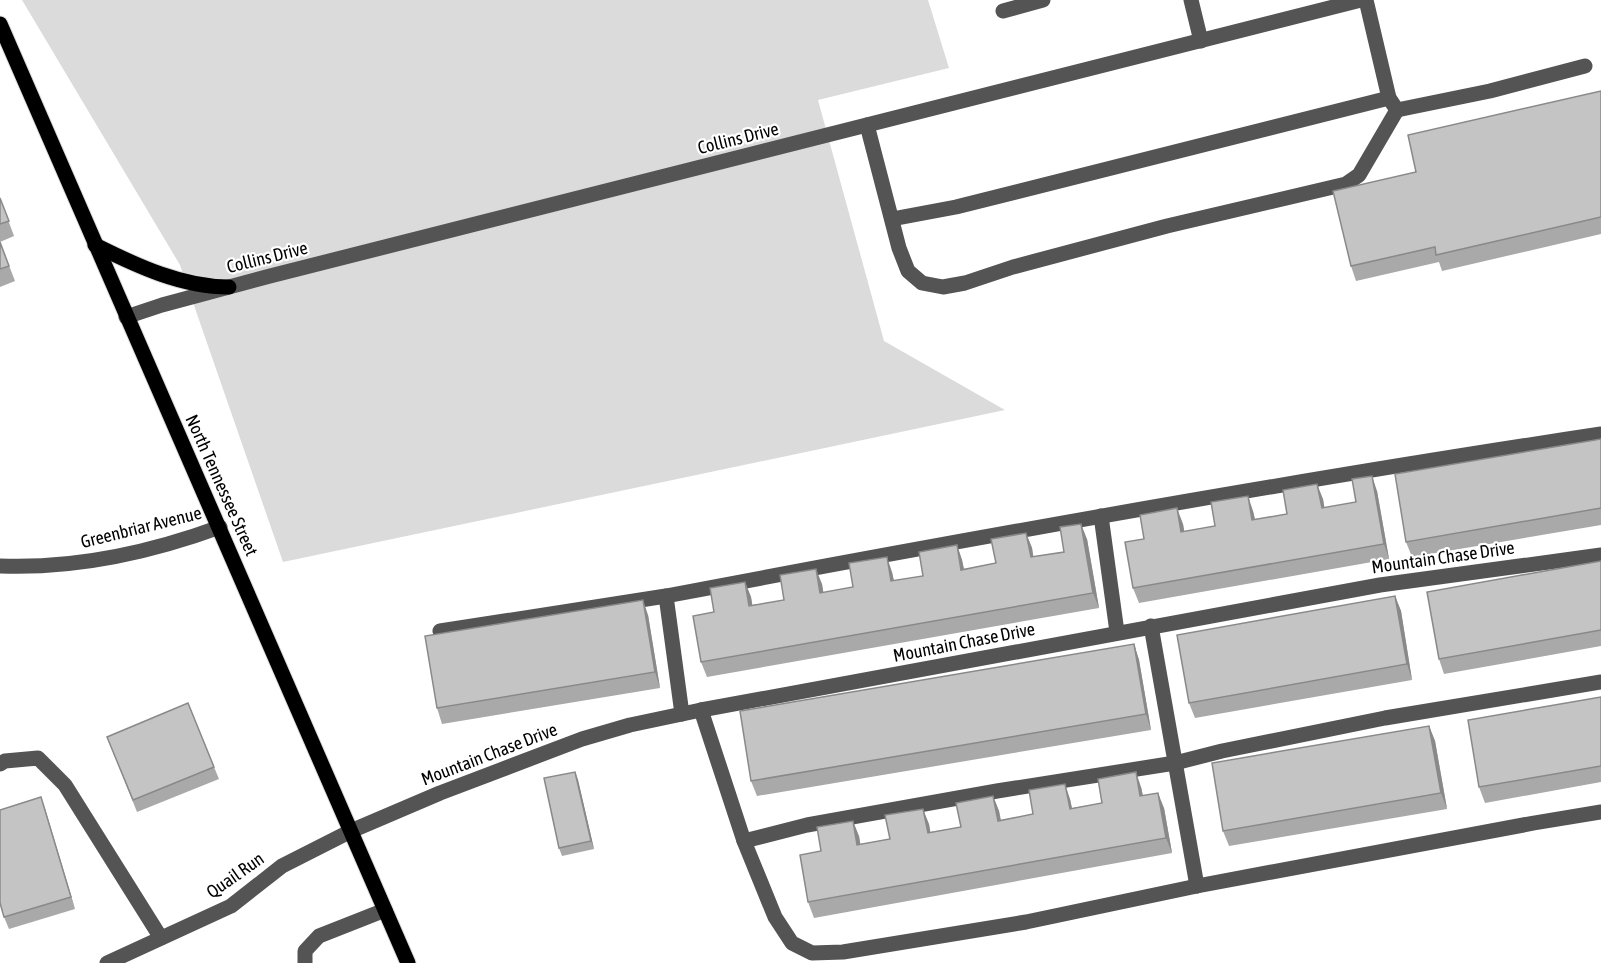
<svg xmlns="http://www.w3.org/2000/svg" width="1601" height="963" font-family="'Asap Condensed',sans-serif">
	<rect width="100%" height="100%" fill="#fff"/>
	<!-- green -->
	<path fill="#dbdbdb" d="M22,0H928L949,68L818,100L884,341L1005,410L283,562L180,265Z"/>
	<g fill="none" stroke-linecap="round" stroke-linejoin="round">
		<defs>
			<g id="major">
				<path d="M0,24L408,963"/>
				<path d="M95,245C137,266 182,287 229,287"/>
			</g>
		</defs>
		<!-- major casing -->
		<use href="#major" stroke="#dbdbdb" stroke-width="17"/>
		<!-- minor -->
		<g stroke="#545454" stroke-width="15">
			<path d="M1191,0L1201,41"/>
			<path d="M1366,0L1389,98L1397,110L1490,91L1585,66"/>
			<path d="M1003,11L1043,0"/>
			<path d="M867,125L899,248L908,271L922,283L943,287L965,283L1013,267L1167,226L1346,184L1359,175L1397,110"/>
			<path d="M892,219L956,207L1389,98"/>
			<path d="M126,317L162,305L270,276L1361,0"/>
			<path d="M1101,516L1117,632"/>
			<path d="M0,566C76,569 149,553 220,527"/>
			<path d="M1151,626L1197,886"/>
			<path d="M440,631L666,596"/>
			<path d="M701,710L744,841L775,917L792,943L812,953L843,952L1026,922L1197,886L1534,823L1601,812"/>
			<path d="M682,714L666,596C977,537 1288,481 1601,434"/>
			<path d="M0,764L5,761L38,758L65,785L161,938"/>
			<path d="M744,841L807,825L997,791L1175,763L1222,751L1385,718L1601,682"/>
			<path d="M107,963L231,906L282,866L351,831L440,793L582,739L630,725L701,710L1380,585L1601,555"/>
			<path d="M305,963V951L319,936L385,910"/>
		</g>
		<!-- major -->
		<use href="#major" stroke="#000" stroke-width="15"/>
	</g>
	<!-- wall -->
	<g fill="#a9a9a9">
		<path d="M1601,91V234L1442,271L1439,262L1356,281L1351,266L1416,172Z"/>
		<path d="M0,198L14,236L0,242L15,281L0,287Z"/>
		<path d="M1601,439V525L1412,557L1406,542Z"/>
		<path d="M1377,491L1389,559L1139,603L1133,588L1144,539L1183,524L1184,532L1215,526L1253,511L1255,519L1287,514L1323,499L1324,508L1356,502Z"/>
		<path d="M1026,533L1032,548L1033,557L1064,552L1087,539L1099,608L707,677L701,662L714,612L745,582L751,597L752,605L784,600L822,584L823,593L853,587L892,572L894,581L923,576L957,545L962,560L964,569L996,563Z"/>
		<path d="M1601,561V646L1444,674L1439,659Z"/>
		<path d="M1395,596L1401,611L1412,680L1195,718L1189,703Z"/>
		<path d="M648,615L660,688L442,724L437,708Z"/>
		<path d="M1134,644L1139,660L1151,730L757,796L751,781Z"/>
		<path d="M1601,697V782L1485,803L1479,787Z"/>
		<path d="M1429,726L1435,741L1447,809L1229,846L1223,831Z"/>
		<path d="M107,737L214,767L219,779L137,812Z"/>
		<path d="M575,772L578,780L594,849L562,856L559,848Z"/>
		<path d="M1141,787L1143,796L1164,808L1172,853L814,918L808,902L821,851L859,836L860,844L890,839L929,824L930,832L961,827L993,796L999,811L1001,820L1033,814L1070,799L1072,808L1102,803Z"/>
		<path d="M45,809L75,909L9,929L4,917Z"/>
	</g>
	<!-- shaded-wall -->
	<g fill="#898989">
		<path d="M1372,476L1377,491L1389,559L1384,544Z"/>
		<path d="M1317,484L1323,499L1327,523L1322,508Z"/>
		<path d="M1248,496L1253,511L1258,535L1252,520Z"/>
		<path d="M1177,508L1183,524L1187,547L1181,532Z"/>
		<path d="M1081,524L1087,539L1099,608L1093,593Z"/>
		<path d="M1026,533L1032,548L1036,573L1031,557Z"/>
		<path d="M957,545L962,560L967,585L961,570Z"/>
		<path d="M887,557L892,572L897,597L891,581Z"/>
		<path d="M816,569L822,584L826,609L820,593Z"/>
		<path d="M745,582L751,597L755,621L749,606Z"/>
		<path d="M1395,596L1401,611L1412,680L1407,664Z"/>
		<path d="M643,600L648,615L660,688L655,672Z"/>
		<path d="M1134,644L1139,660L1151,730L1146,714Z"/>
		<path d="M1429,726L1435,741L1447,809L1441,793Z"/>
		<path d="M575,772L578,780L594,849L591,841Z"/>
		<path d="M1136,772L1141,787L1146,811L1140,796Z"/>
		<path d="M1065,784L1070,799L1075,824L1070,809Z"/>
		<path d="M1158,793L1164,808L1172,853L1166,838Z"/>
		<path d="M993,796L999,811L1003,836L998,821Z"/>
		<path d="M41,797L45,809L75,909L71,897Z"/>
		<path d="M923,809L929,824L933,848L928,833Z"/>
		<path d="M853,821L859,836L863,860L857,845Z"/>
	</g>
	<!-- building -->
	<g fill="#c4c4c4" stroke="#898989" stroke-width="1.5">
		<path d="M1601,91V217L1436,255L1435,247L1351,266L1333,191L1416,172L1408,135Z"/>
		<path d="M0,198L9,221L0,224Z"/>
		<path d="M0,242L9,266L0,269Z"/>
		<path d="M1601,439V508L1406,542L1395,474Z"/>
		<path d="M1372,476L1384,544L1133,588L1125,542L1144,539L1140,515L1177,508L1181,532L1215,526L1211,502L1248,496L1252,520L1287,514L1283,490L1317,484L1322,508L1356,502L1352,479Z"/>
		<path d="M1081,524L1093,593L701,662L693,616L714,612L710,588L745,582L749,606L784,600L780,575L816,569L820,593L853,587L849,563L887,557L891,581L923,576L919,552L957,545L961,570L996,563L991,539L1026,533L1031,557L1064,552L1060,527Z"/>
		<path d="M1601,561V630L1439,659L1427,592Z"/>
		<path d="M1395,596L1407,664L1189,703L1177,635Z"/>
		<path d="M643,600L655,672L437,708L425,636Z"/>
		<path d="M1134,644L1146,714L751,781L740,711Z"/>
		<path d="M1601,697V766L1479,787L1468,720Z"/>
		<path d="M188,703L214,767L133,800L107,737Z"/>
		<path d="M1429,726L1441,793L1223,831L1212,763Z"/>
		<path d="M575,772L591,841L559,848L544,778Z"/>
		<path d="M1136,772L1140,796L1158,793L1166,838L808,902L800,855L821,851L817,827L853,821L857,845L890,839L885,815L923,809L928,833L961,827L956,803L993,796L998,821L1033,814L1029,790L1065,784L1070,809L1102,803L1098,779Z"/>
		<path d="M41,797L71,897L4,917L0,903V810Z"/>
	</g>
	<g text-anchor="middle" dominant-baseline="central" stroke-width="4.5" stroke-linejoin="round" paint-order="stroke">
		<!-- street labels -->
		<g font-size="18" fill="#000" stroke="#fff">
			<text transform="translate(738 138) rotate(-14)">Collins Drive</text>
			<text transform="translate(267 257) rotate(-14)">Collins Drive</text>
			<text transform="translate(222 485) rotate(66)">North Tennessee Street</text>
			<text transform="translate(141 527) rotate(-14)">Greenbriar Avenue</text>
			<text transform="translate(1443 557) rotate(-8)">Mountain Chase Drive</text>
			<text transform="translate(964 642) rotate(-11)">Mountain Chase Drive</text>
			<text transform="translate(489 754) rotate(-21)">Mountain Chase Drive</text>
			<text transform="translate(235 875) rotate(-35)">Quail Run</text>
		</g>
	</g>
</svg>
